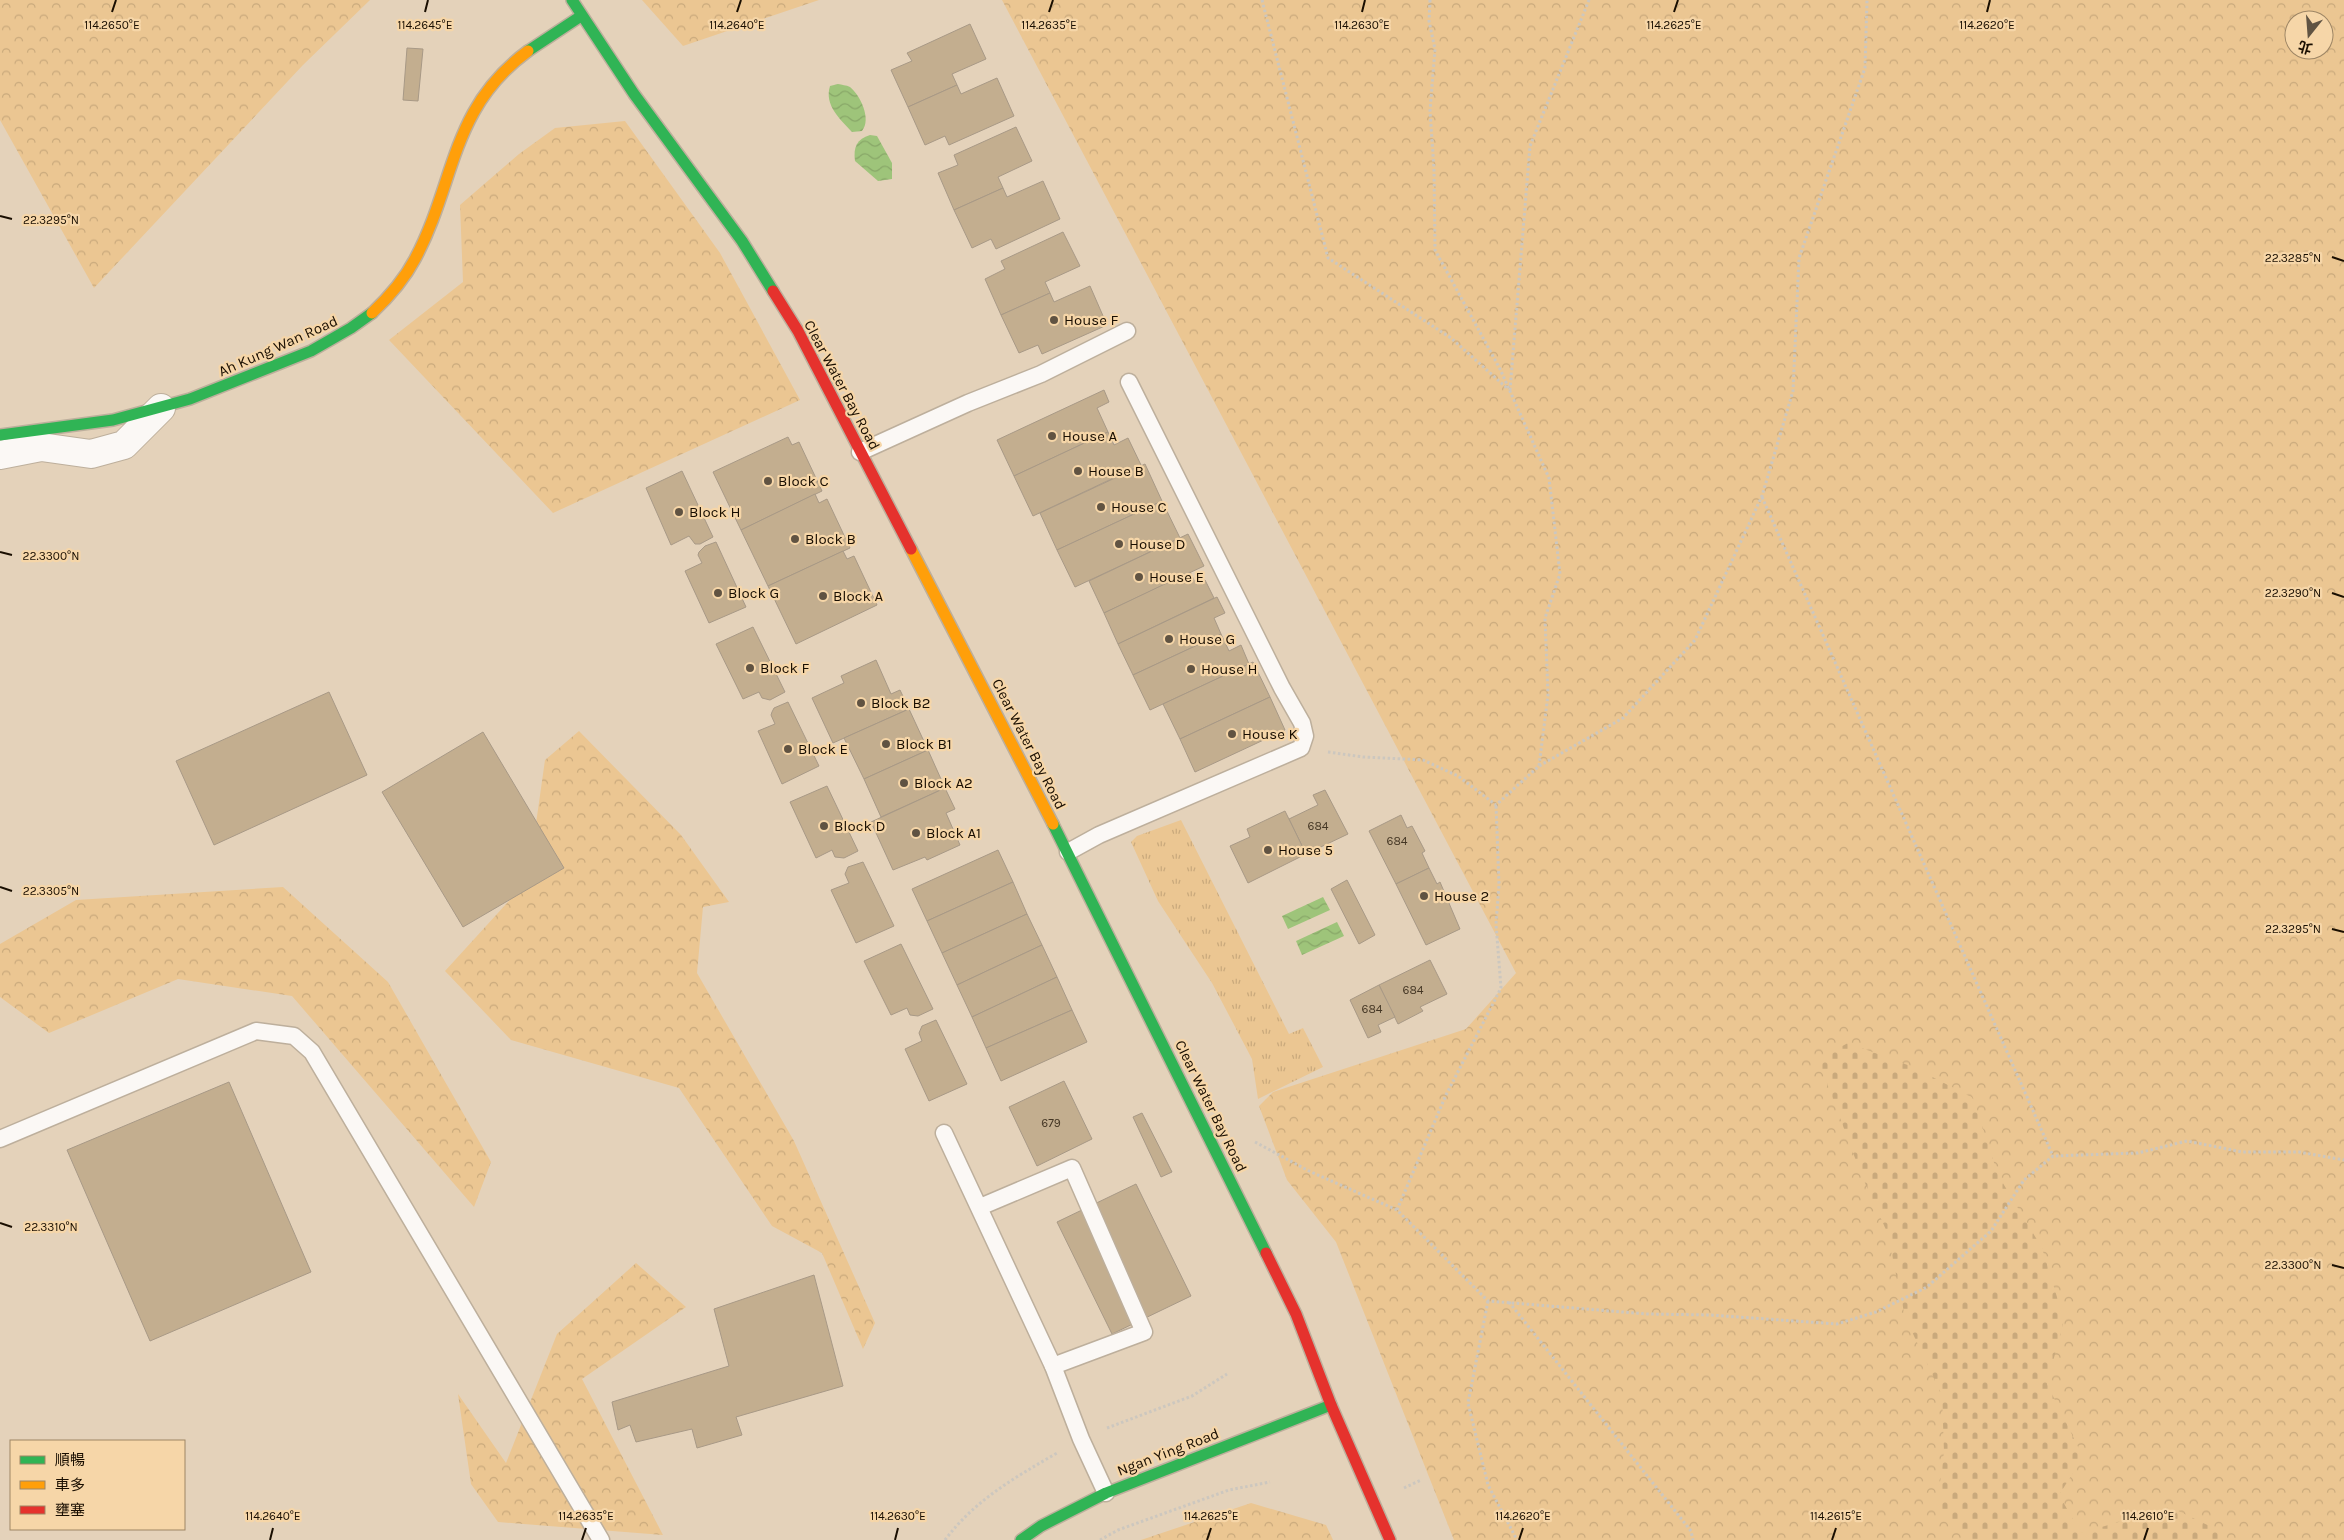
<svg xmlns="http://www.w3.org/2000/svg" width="2344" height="1540" font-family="Karla,'Noto Sans TC',sans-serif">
	<defs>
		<pattern id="grass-tufts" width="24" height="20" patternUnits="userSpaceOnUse" patternTransform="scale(1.25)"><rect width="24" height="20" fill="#ebc692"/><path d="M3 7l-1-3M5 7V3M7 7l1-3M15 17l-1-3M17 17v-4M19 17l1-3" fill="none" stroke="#c9a97c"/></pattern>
		<pattern id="forest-crowns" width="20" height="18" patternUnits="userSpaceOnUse" patternTransform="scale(1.25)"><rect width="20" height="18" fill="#ebc692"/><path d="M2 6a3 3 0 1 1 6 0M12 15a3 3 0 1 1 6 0" fill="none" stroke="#c9a97c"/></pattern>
		<pattern id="cemetery-stones" width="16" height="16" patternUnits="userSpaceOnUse" patternTransform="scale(1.25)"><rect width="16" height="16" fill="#ebc692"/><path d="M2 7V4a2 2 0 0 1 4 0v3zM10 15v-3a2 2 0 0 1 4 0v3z" fill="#c9a97c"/></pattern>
		<pattern id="water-waves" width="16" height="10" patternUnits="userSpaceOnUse" patternTransform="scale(1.25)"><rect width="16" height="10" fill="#9ec47a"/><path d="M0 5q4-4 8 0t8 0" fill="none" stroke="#88a768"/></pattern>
	</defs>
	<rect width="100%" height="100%" fill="#e4d2ba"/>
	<!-- grass -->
	<path fill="url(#grass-tufts)" d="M1181,820L1289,1034L1303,1028L1323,1067L1258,1099L1252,1059L1212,983L1158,901L1131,842L1137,836Z"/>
	<!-- forest -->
	<g fill="url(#forest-crowns)" fill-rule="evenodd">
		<path d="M0,0H370L303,65L94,288L0,120Z"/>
		<path d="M642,0H819L683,46Z"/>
		<path d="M1002,0H2344V1540H1454L1336,1242L1287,1180L1259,1106L1273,1092L1466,1029L1516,973ZM2294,20H2324V50H2294Z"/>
		<path d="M625,121L720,253L800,400L553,513L389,340L463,282L460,205L519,154L555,128Z"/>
		<path d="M579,731L681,835L729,902L703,907L697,973L794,1141L875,1323L863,1349L822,1253L772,1226L679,1088L511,1040L445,971L528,880L545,760Z"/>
		<path d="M283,887L388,982L491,1162L474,1207L292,996L178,979L49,1033L0,997V944L76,900Z"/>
		<path d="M636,1263L686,1307L582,1379L663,1535L498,1522L471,1484L458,1394L506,1463L557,1334Z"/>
		<path d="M1251,1503L1326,1525L1333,1540H1141Z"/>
	</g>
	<!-- cemetery -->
	<path fill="url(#cemetery-stones)" d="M1848,1043L1913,1067L1973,1098L1998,1175L2042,1248L2064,1320L2047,1384L2083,1457L2059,1495L2081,1533L2170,1507L2226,1534L2228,1540H1967L1937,1506L1944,1452L1942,1395L1905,1317L1887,1232L1861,1174L1818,1059Z"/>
	<!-- water -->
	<g fill="url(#water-waves)">
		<path d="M838,84C842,85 846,85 850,87C860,95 872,119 862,131L852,132C840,119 824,105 830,86Z"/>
		<path d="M870,135L877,136L892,163V179L878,181L855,161C853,147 857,139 870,135Z"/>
		<path d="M1323,897L1330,910L1288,929L1282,916Z"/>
		<path d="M1337,922L1344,936L1302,955L1296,941Z"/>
	</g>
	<!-- building -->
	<g fill="#c3ae8f" stroke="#a89986">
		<path d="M970,24L986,59L952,74L957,85L908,107L891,70L912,61L907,53Z"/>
		<path d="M407,48L423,49L418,101L403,100Z"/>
		<path d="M997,78L1014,116L949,145L945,136L925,145L908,107L957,85L961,94Z"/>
		<path d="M1016,127L1032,161L998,177L1003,188L954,210L938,173L958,165L954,155Z"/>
		<path d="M1043,181L1060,219L996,249L991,239L972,248L954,210L1003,188L1007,197Z"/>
		<path d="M1063,232L1080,266L1045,282L1050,293L1001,315L985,279L1005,269L1001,261Z"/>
		<path d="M1090,286L1107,325L1042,354L1038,345L1019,353L1001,315L1050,293L1054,302Z"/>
		<path d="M1104,390L1109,402L1097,408L1108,432L1014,476L997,440Z"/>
		<path d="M1108,432L1114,445L1128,438L1141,465L1033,516L1014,476Z"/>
		<path d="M788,437L792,445L799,442L822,491L741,530L713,472Z"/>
		<path d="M1145,464L1162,501L1057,550L1040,513Z"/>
		<path d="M682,471L713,537L700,544H695L689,536L671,545L646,488Z"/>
		<path d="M815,494L819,503L827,499L850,548L768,586L741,530Z"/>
		<path d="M1162,501L1180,538L1075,587L1057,550Z"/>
		<path d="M1188,534L1204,566L1104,613L1089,581Z"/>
		<path d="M716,542L746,607L709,623L685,571L702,563L698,555L699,552L705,546Z"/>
		<path d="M843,551L847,559L854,556L877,605L796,644L768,586Z"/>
		<path d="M1190,572L1196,584L1205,580L1214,598L1118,644L1104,613Z"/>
		<path d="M1217,597L1225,613L1214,618L1221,634L1133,675L1118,644Z"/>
		<path d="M753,627L785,692L770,700L762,698L759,692L743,699L716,644Z"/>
		<path d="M1221,634L1229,651L1241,645L1249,664L1150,710L1133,675Z"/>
		<path d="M876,660L891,694L900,690L909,709L833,743L812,698L844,683L841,676Z"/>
		<path d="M1253,662L1270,697L1180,739L1163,704Z"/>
		<path d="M329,692L367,775L214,845L176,761Z"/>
		<path d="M1270,697L1285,730L1195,772L1180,739Z"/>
		<path d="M788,702L819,766L782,784L758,731L775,724L771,715L772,712L774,708Z"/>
		<path d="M909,709L928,750L864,779L844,738Z"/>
		<path d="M483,732L564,868L463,927L382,792Z"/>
		<path d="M928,750L945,788L881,817L864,779Z"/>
		<path d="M827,786L858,851L844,858L835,857L832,850L816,858L790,802Z"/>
		<path d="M945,788L955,809L946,813L960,845L927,860L925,857L893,870L871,822Z"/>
		<path d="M1325,790L1348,834L1306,854L1289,819L1318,805L1313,795Z"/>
		<path d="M1285,811L1306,854L1248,883L1230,846L1250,837L1247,829Z"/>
		<path d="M1401,815L1407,828L1412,826L1425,851L1422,853L1429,868L1396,884L1369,831Z"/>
		<path d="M998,850L1013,882L927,921L912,889Z"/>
		<path d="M863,862L894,926L856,943L831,890L849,883L845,874L848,867Z"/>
		<path d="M1429,868L1437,884L1440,882L1460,929L1426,945L1396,884Z"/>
		<path d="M1347,880L1375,935L1359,944L1331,889Z"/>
		<path d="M1013,882L1027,914L942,953L927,921Z"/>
		<path d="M1027,914L1042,945L957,985L942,953Z"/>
		<path d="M901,944L933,1009L918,1016L910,1015L907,1008L891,1015L864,961Z"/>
		<path d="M1042,945L1057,977L972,1017L957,985Z"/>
		<path d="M1430,960L1447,994L1420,1007L1423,1011L1398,1024L1379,985Z"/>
		<path d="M1057,977L1072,1010L986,1048L972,1017Z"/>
		<path d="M1379,985L1395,1017L1378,1025L1381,1032L1368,1038L1350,1000Z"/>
		<path d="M1072,1010L1087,1042L1001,1081L986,1048Z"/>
		<path d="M936,1020L967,1084L929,1101L905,1049L922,1041L919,1033L922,1026Z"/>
		<path d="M1064,1081L1092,1139L1037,1166L1009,1107Z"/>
		<path d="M229,1082L311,1272L150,1341L67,1150Z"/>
		<path d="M1142,1113L1172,1172L1161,1177L1133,1117Z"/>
		<path d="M1136,1184L1191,1296L1112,1334L1057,1222Z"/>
		<path d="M814,1275L843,1386L736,1417L742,1435L697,1448L692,1429L636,1442L630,1425L618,1430L612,1402L729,1366L714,1309Z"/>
	</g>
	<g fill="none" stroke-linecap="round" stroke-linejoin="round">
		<defs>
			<g id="lane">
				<path d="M860,452L968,403L1041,374L1127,331"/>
				<path d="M1068,852L1099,835L1301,748L1305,736L1302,723L1282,688L1129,382"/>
				<path d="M944,1133L1053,1366L1081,1439L1106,1493"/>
				<path d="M0,1139L256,1031L294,1036L312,1052L601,1540"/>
				<path d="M980,1207L1072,1168L1144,1332L1053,1366"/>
			</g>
			<path id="street" d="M0,455L41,447L91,454L124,445L161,408"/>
			<g id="fast">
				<path d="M572,0L634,94L742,241L773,291"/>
				<path d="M528,51L581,16"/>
				<path d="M0,435L113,420L190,399L311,351L351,328L372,313"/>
				<path d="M1053,824L1266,1253"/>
				<path d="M1021,1540L1041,1526L1106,1493L1331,1405"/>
			</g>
			<g id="slow">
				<path d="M372,313C389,297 404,280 415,259C456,182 450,108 528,51"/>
				<path d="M911,549L1053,824"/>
			</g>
			<g id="jam">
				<path d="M773,291L798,331L911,549"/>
				<path d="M1266,1253L1296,1314L1331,1405L1390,1540"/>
			</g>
		</defs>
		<!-- lane casing -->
		<use href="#lane" stroke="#bdaf9c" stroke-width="19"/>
		<!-- street casing -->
		<use href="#street" stroke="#bdaf9c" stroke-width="30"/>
		<!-- fast casing -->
		<use href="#fast" stroke="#bdaf9c" stroke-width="14"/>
		<!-- slow casing -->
		<use href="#slow" stroke="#bdaf9c" stroke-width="14"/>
		<!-- jam casing -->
		<use href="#jam" stroke="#bdaf9c" stroke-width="14"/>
		<!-- path -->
		<g stroke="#ccc7bf" stroke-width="3" stroke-dasharray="2.5 2.5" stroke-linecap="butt">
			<path d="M1262,0L1328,258L1451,338L1508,389"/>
			<path d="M1430,0L1429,21L1435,49L1430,111L1434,169L1435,250L1500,369L1549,478L1560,574L1545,618L1548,695L1539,766"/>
			<path d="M1510,390L1530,146L1589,0"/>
			<path d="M1762,497L2053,1156"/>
			<path d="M1328,752L1363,757L1423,760L1458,776L1496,805L1539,766L1623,718L1695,640L1762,496L1793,391L1799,258L1865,68L1867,0"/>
			<path d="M1255,1142L1309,1171L1397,1210L1488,1301L1647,1314L1710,1315L1837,1324L1876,1312L1927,1287L1991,1231L2024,1180L2053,1156L2138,1153L2187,1141L2242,1152H2299L2344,1160"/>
			<path d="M1397,1210L1446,1095L1501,988L1496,924L1499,885L1496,805"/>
			<path d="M1488,1301L1468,1403L1488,1485L1517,1540"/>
			<path d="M1509,1302L1691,1531L1693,1540"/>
			<path d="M1107,1428L1192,1396L1227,1374"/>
			<path d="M1404,1488L1421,1480"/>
			<path d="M945,1540C975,1500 1014,1478 1057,1453"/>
			<path d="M1100,1540L1118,1530L1229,1490L1270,1482"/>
		</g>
		<!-- lane -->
		<use href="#lane" stroke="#fbf8f5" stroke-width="16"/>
		<!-- street -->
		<use href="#street" stroke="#fbf8f5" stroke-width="28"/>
		<!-- fast -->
		<use href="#fast" stroke="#30b455" stroke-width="11"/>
		<!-- slow -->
		<use href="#slow" stroke="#ff9f0a" stroke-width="11"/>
		<!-- jam -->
		<use href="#jam" stroke="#e5322d" stroke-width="11"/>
	</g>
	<!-- ticks -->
	<path fill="none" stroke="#190e01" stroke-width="2" d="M112,12L116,0M425,12L428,0M737,12L741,0M1049,12L1053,0M1362,12L1365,0M1674,12L1678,0M1987,12L1990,0M0,216L12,219M2332,257L2344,261M0,552L12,555M2332,593L2344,597M0,887L12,891M2332,929L2344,932M0,1223L12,1227M2332,1265L2344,1268M270,1540L273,1528M582,1540L586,1528M895,1540L898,1528M1207,1540L1211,1528M1519,1540L1523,1528M1832,1540L1836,1528M2144,1540L2148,1528"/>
	<!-- markers -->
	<g fill="#605342" stroke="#f6d6a8" stroke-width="2">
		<circle cx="1054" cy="320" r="5"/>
		<circle cx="1052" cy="436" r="5"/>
		<circle cx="1078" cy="471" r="5"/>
		<circle cx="768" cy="481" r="5"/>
		<circle cx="1101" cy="507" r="5"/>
		<circle cx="679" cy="512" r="5"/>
		<circle cx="795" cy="539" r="5"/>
		<circle cx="1119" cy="544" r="5"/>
		<circle cx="1139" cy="577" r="5"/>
		<circle cx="718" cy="593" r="5"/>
		<circle cx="823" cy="596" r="5"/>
		<circle cx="1169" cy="639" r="5"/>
		<circle cx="750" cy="668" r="5"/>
		<circle cx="1191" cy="669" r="5"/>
		<circle cx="861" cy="703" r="5"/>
		<circle cx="1232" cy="734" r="5"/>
		<circle cx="886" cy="744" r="5"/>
		<circle cx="788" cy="749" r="5"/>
		<circle cx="904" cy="783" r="5"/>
		<circle cx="824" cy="826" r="5"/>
		<circle cx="916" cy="833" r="5"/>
		<circle cx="1268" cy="850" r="5"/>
		<circle cx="1424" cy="896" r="5"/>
	</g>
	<g text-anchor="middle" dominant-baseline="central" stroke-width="4.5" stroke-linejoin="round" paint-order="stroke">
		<!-- number labels -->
		<g font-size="12" fill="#443624">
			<text x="1318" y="826">684</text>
			<text x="1397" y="841">684</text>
			<text x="1413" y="990">684</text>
			<text x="1372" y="1009">684</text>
			<text x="1051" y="1123">679</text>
		</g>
		<!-- poi labels -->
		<g font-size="15" fill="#190e01" stroke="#f6d6a8" text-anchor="start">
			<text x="1064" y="320">House F</text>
			<text x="1062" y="436">House A</text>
			<text x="1088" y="471">House B</text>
			<text x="778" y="481">Block C</text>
			<text x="1111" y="507">House C</text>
			<text x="689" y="512">Block H</text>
			<text x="805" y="539">Block B</text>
			<text x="1129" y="544">House D</text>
			<text x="1149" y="577">House E</text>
			<text x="728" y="593">Block G</text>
			<text x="833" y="596">Block A</text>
			<text x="1179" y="639">House G</text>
			<text x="760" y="668">Block F</text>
			<text x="1201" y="669">House H</text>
			<text x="871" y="703">Block B2</text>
			<text x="1242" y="734">House K</text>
			<text x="896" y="744">Block B1</text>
			<text x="798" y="749">Block E</text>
			<text x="914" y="783">Block A2</text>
			<text x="834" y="826">Block D</text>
			<text x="926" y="833">Block A1</text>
			<text x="1278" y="850">House 5</text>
			<text x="1434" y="896">House 2</text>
		</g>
		<!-- street labels -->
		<g font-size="15" fill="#190e01" stroke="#f6d6a8">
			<text transform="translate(278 346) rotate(-24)">Ah Kung Wan Road</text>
			<text transform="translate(842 385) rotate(62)">Clear Water Bay Road</text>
			<text transform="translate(1029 744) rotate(63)">Clear Water Bay Road</text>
			<text transform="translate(1211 1106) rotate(64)">Clear Water Bay Road</text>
			<text transform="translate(1168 1452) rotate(-21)">Ngan Ying Road</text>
		</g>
	</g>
	<g font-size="12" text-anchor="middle" fill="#190e01" stroke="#f6d6a8" stroke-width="4.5" stroke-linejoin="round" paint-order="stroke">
		<text x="112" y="29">114.2650°E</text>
		<text x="425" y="29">114.2645°E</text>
		<text x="737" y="29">114.2640°E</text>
		<text x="1049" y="29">114.2635°E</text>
		<text x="1362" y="29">114.2630°E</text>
		<text x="1674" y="29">114.2625°E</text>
		<text x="1987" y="29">114.2620°E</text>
		<text x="51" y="224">22.3295°N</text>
		<text x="2293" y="262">22.3285°N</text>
		<text x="51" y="560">22.3300°N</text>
		<text x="2293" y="597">22.3290°N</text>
		<text x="51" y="895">22.3305°N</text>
		<text x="2293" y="933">22.3295°N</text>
		<text x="51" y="1231">22.3310°N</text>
		<text x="2293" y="1269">22.3300°N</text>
		<text x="273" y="1520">114.2640°E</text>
		<text x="586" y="1520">114.2635°E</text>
		<text x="898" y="1520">114.2630°E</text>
		<text x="1211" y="1520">114.2625°E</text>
		<text x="1523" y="1520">114.2620°E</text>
		<text x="1836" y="1520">114.2615°E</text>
		<text x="2148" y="1520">114.2610°E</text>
	</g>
	<!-- legend -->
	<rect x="10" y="1440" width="175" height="90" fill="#f6d6a8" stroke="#9e8665"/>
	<rect x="20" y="1456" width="25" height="8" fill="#30b455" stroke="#9e8665"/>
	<text x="55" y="1465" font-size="15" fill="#190e01">順暢</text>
	<rect x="20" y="1481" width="25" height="8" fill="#ff9f0a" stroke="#9e8665"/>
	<text x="55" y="1490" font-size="15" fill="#190e01">車多</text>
	<rect x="20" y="1506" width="25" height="8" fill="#e5322d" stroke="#9e8665"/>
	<text x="55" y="1515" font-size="15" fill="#190e01">壅塞</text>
	<!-- north arrow -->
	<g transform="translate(2309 35) rotate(197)"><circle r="24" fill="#f6d6a8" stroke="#9e8665"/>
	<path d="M0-4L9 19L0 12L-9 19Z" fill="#605342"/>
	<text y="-8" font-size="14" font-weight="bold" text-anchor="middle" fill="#190e01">北</text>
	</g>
</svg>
